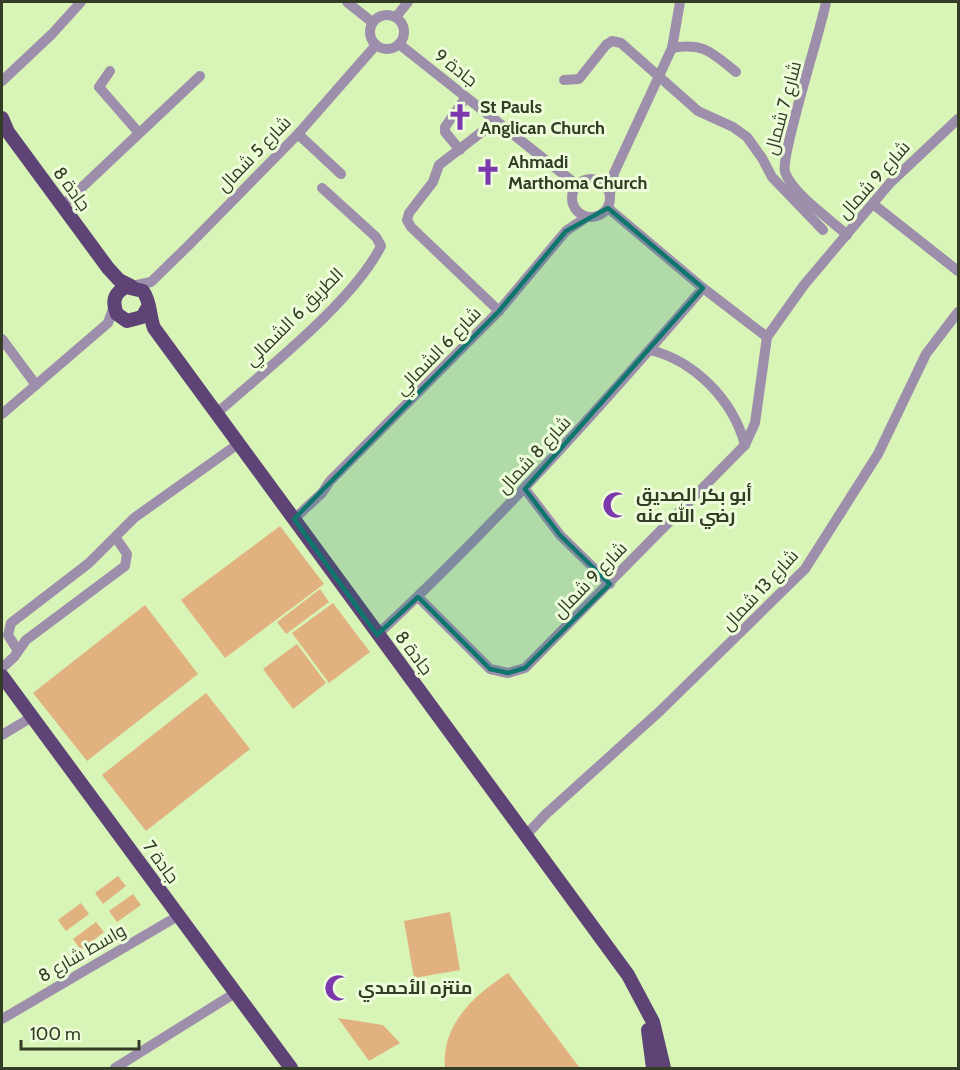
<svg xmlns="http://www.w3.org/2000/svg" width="960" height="1070" font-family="Cabin,Cairo,sans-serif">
	<rect width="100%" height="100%" fill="#d9f4b7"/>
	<!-- green -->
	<g fill="#e1b17f">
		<path d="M280,526L324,584L225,658L181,600Z"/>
		<path d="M320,589L329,602L286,634L277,622Z"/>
		<path d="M333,603L370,652L329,683L292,633Z"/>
		<path d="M145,605L198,674L87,761L33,693Z"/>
		<path d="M297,644L326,683L293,709L263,669Z"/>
		<path d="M206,693L250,749L146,831L102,775Z"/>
		<path d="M118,876L126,886L103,904L95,893Z"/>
		<path d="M133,894L141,905L117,922L109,911Z"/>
		<path d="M81,903L89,914L66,931L58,920Z"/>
		<path d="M450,912L460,970L414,978L404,921Z"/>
		<path d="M96,922L104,932L81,950L73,939Z"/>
		<path d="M508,973L580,1068H445C441,1024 475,995 508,973Z"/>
		<path d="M338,1018L383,1025L400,1043L369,1061Z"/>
	</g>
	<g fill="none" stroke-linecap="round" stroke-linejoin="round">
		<!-- minor -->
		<g stroke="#9d8fab" stroke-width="10">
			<path d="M347,2L372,22"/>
			<path d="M826,2C821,30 780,156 785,172C792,193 830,219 847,235"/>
			<circle cx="387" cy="32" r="17"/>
			<path d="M396,17L408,2"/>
			<path d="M399,44L577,185"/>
			<path d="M672,48C704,42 712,53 736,72"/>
			<path d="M110,71L99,87L139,133"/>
			<path d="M564,80L579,79L606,45L612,41L621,43L698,111L733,127L747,137L762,158L772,177L823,230"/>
			<path d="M2,81L52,34L81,2"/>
			<path d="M496,121L439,165L433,182L409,213L407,220L411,227L499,311"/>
			<path d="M298,134L341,174"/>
			<path d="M460,150L445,132V127L466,97"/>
			<circle cx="591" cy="198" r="19"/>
			<path d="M610,194L614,173L672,48L680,2"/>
			<path d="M873,204L958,271"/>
			<path d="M62,206L200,76"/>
			<path d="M608,208L703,288L767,337"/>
			<path d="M132,286L151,282L189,245L298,134L376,45"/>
			<path d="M2,339L36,385"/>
			<path d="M650,350C695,361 733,400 745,445"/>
			<path d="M2,414L108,323L114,306"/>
			<path d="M216,414C264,371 353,302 381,246L376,237L322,188"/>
			<path d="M525,489L560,535L610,584"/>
			<path d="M294,519L322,493L330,481L499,311L566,231L587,217"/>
			<path d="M418,597L490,669L508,673L525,668L745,445L755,423L767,337L804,285L890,183L958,119"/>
			<path d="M377,635C494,526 599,409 703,288"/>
			<path d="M18,651L8,635L11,623L89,563L134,518L238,444"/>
			<path d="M2,668L14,657L26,640L125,566L127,554L116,538"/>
			<path d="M2,735L32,717"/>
			<path d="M526,835L546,814L660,711L805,569L878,454L926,354L958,312"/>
			<path d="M2,1019L178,916"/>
			<path d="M115,1068L235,993"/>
		</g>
		<!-- major -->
		<g stroke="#5e4476" stroke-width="14">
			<path d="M2,118L8,132L108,268L119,280L131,286"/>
			<path d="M148,307L142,317L127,321L117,314C112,302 114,293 126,287L143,291C151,302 149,315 154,328L628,975L653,1022L664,1068"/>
			<path d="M2,676L291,1068"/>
			<path d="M648,1030L653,1068"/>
		</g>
	</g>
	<!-- marked area -->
	<path fill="#0f766e" fill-opacity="0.2" stroke="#0f766e" stroke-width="4.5" stroke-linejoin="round" d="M608,208L703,288L525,489L560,535L610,584L525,668L508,673L490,669L418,597L377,635L294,519L499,311L566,231Z"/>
	<!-- icons -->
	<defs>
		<symbol id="church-bare" viewBox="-9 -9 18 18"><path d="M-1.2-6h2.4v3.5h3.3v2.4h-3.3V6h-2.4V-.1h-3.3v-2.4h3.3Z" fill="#7c39ad" stroke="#edfdd9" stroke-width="2.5" paint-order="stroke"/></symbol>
		<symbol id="mosque-bare" viewBox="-9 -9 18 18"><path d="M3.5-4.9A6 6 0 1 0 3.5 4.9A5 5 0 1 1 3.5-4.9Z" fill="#7c39ad" stroke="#edfdd9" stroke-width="2.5" paint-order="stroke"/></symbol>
	</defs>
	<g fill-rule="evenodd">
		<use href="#church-bare" x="441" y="98" width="38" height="38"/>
		<use href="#church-bare" x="469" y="153" width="38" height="38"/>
		<use href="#mosque-bare" x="597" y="486" width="38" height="38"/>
		<use href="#mosque-bare" x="319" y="969" width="38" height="38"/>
	</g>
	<g text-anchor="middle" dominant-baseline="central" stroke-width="6" stroke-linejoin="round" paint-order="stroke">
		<!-- street labels -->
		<g font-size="18" fill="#333d25" stroke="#edfdd9">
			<text transform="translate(456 68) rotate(38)">جادة 9</text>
			<text transform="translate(783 108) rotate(-75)">شارع 7 شمال</text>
			<text transform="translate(254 154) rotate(-46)">شارع 5 شمال</text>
			<text transform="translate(874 180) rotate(-48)">شارع 9 شمال</text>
			<text transform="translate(72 189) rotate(54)">جادة 8</text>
			<text transform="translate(294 317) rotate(-45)">الطريق 6 الشمالي</text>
			<text transform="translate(438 351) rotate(-46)">شارع 6 الشمالي</text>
			<text transform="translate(534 455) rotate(-47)">شارع 8 شمال</text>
			<text transform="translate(590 580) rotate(-46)">شارع 9 شمال</text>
			<text transform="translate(760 590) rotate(-47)">شارع 13 شمال</text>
			<text transform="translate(414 653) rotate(53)">جادة 8</text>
			<text transform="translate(161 862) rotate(54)">جادة 7</text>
			<text transform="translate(82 953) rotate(-30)">واسط شارع 8</text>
		</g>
		<!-- poi labels -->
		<g font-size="18" font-weight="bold" fill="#333d25" stroke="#edfdd9" text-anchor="start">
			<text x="480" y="107">St Pauls<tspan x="480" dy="21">Anglican Church</tspan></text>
			<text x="508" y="162">Ahmadi<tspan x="508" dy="21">Marthoma Church</tspan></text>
			<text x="636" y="495">أبو بكر الصديق<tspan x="636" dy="21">رضي الله عنه</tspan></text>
			<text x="358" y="988">منتزه الأحمدي</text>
		</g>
	</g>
	<!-- border -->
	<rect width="960" height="1070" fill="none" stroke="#333d25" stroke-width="6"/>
	<!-- scale -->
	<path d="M21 1040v9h118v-9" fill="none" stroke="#333d25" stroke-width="3"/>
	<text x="30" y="1040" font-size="18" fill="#333d25" stroke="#edfdd9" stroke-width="4.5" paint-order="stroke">100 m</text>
</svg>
